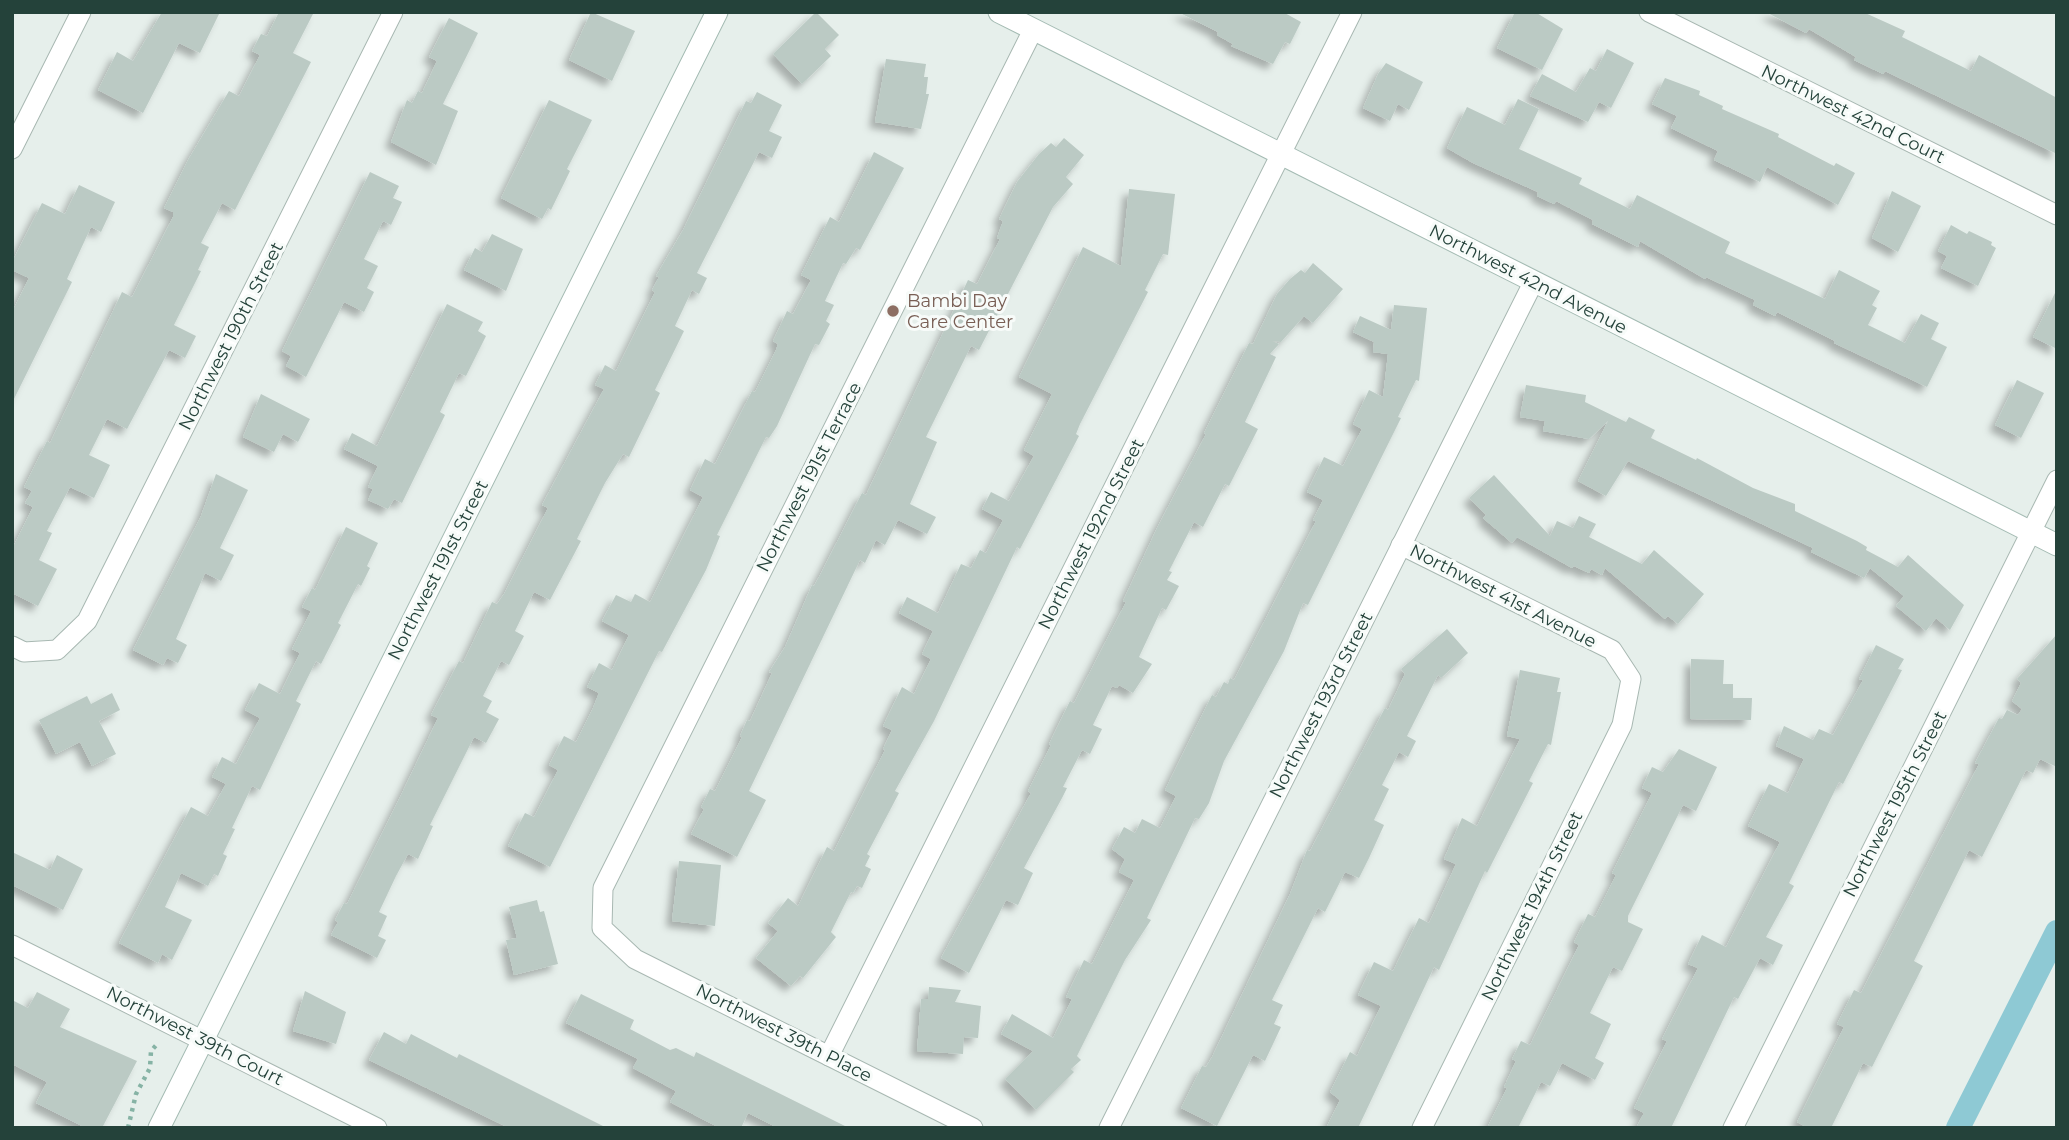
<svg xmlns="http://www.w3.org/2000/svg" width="2069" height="1140" font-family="Montserrat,sans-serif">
	<defs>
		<filter id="shadow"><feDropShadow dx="-6" dy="6" stdDeviation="3.5" flood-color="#0004"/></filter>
	</defs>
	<rect width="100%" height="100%" fill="#e6efeb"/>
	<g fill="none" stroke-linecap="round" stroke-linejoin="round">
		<!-- canal -->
		<path stroke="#8ec9d4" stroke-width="24" d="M1958,1128L2057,932"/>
	</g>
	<!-- building -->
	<g fill="#bbcac4" filter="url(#shadow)">
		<path d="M162,12H220L200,53L179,43L143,113L98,90L117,52L133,61Z"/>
		<path d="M279,12H314L293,53L311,62L235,210L222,203L201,243L209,247L198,270L201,271L174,325L196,336L185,358L169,350L127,429L107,419L89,455L110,465L94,498L70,487L47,531L52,533L39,560L57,569L38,606L12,593V549L33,507L25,503L32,491L24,487L47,441L50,443L122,292L132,297L173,217V212L164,208L188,160L229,91L239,96L260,55L252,51L261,34L267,36Z"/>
		<path d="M591,12L635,31L612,81L569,60Z"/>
		<path d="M816,12L839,35L825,49L831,56L802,84L773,54Z"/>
		<path d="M1178,12H1283L1301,22L1290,44L1285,42L1273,64L1231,46L1233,44L1217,35L1218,32Z"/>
		<path d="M1515,12H1535L1563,29L1542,70L1497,48Z"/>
		<path d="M1766,12H1863L1905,31L1902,37L1971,71L1979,55L2057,98V154L1885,71L1883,74L1854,60L1856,57L1809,29L1806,33Z"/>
		<path d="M449,18L478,33L443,104L458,111L436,165L391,142L407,100L412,103L418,91L422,93L437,61L429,57Z"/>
		<path d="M1607,49L1634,63L1611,108L1599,102L1588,122L1530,96L1542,74L1576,92L1590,68L1596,71Z"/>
		<path d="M886,59L926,64L924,77H928L926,94H929L921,129L875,122Z"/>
		<path d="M1386,63L1423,82L1409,110L1398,104L1390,121L1363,108L1378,74Z"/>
		<path d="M1665,78L1700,91L1699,95L1723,106L1722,109L1779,134L1778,137L1834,166L1836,163L1855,173L1838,205L1767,167L1760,182L1714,160L1718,151L1671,128L1677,116L1652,104Z"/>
		<path d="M757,92L782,105L769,131L782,137L772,158L759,152L697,273L707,278L699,294L692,290L675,326L684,331L655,390L660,393L629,457L623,454L605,483L577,539L581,541L550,600L534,592L515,631L524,636L509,665L501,661L483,696L492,701L486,712L499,719L486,743L474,737L430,825L433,826L418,859L408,854L396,876L379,912L387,916L378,936L386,940L377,958L331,935L338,922L335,920L344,903L347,904L402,793L438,718L431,715L459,661L463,663L492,602L497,604L504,594L548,508L542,505L604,389L595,385L605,365L616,371L655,292L652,290L659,277L656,276L683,230L746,101L751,103Z"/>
		<path d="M1518,99L1539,109L1519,149L1582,178L1579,184L1630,209L1637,195L1730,242L1725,253L1825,299L1839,270L1880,291L1872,305L1877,308L1868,325L1905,343L1921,314L1939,323L1931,339L1947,347L1927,387L1834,343L1835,341L1777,312L1775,316L1753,305L1755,300L1706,277L1705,279L1640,241L1638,247L1592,224L1593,220L1556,201L1554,204L1537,196L1538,192L1473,163L1447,148L1467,107L1505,125Z"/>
		<path d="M549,100L592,120L567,169L570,171L551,210L548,208L542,219L501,198Z"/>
		<path d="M1064,138L1084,155L1066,177L1073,184L1053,207L979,350L971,346L926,437L937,442L910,504L936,517L927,534L898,520L885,545L876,540L865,563L860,560L749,791L766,800L737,857L691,834L704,809L701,807L710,789L715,791L742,737L740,736L747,720L750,721L772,673L769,672L785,647L812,585L814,586L820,575L862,493L866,495L968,280L977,284L1000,239L997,238L1003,221L999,219L1017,182L1039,154L1051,143L1056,147Z"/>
		<path d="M874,152L904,168L860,250L856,248L846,264L843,263L825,301L834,305L826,321L830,324L819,345L815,344L777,426L769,438L766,437L717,535L720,536L706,570L662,652L659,651L550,867L508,846L525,813L534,817L558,770L549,765L564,736L576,742L593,708L599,693L587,687L599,663L612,670L629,635L602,621L616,595L631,602L635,594L650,602L703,497L690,490L705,459L715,464L752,391L755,392L776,350L778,344L773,341L787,311L793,314L811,280L801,275L830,217L839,222Z"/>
		<path d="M370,172L399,186L393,198L402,202L391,225L383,221L364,259L378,266L367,288L374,292L364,312L344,302L306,377L286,366L291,356L282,351Z"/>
		<path d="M79,185L115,202L101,232L91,227L67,279L72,282L12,403V312L29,278L12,270V262L42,203L65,214Z"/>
		<path d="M1129,189L1175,194L1168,255L1163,254L1145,290L1148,292L1080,424L1076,434L1079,436L1020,549L1017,547L934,721L895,791L899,793L867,854L870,856L865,866L871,869L862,888L857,886L853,893L851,892L831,932L836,937L803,978L800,976L791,986L756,958L778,931L768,923L788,898L798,906L827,847L834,851L885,750L883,749L892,730L883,726L902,687L914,694L931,659L922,654L933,631L899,613L907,597L938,613L961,564L971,568L980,550L986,553L1003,520L982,509L991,492L1009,501L1034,456L1024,450L1052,394L1019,377L1083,247L1121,266Z"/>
		<path d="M1892,191L1921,206L1898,252L1872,238Z"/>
		<path d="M1951,225L1967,234L1969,231L1992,242L1991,245L1996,248L1978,286L1941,268L1947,256L1938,251Z"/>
		<path d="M492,234L523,249L506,291L464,270L475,248L482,252Z"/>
		<path d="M1313,263L1343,289L1313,323L1304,316L1281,342L1272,341L1279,344L1270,354L1276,357L1245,422L1258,429L1229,486L1225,484L1203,527L1194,522L1169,571L1172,572L1167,580L1179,586L1166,610L1162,608L1139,657L1152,664L1133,693L1119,685L1117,688L1112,686L1093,725L1102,729L1090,754L1082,750L1063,787L1067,788L1062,798L1024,868L1033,873L1018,905L1006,900L969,973L941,958L1031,793L1028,791L1051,745L1049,744L1070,701L1074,703L1126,602L1123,601L1157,528L1206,434L1204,433L1249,343L1253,344L1277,294L1290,279L1301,270L1305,273Z"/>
		<path d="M2057,289V349L2033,337Z"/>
		<path d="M447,304L483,322L478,331L486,336L466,376L459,373L440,412L445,415L402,503L394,499L388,509L368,500L373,489L368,487L378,466L344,449L352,433L377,446Z"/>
		<path d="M1394,305L1427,308L1419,381L1416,380L1398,417L1401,418L1308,605L1303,603L1284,651L1224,761L1209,803L1199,819L1195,818L1147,918L1151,920L1125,960L1077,1056L1081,1060L1071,1069L1074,1072L1036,1110L1005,1079L1033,1051L1001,1034L1012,1014L1053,1038L1072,999L1066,997L1084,960L1092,964L1134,880L1119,872L1125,859L1112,849L1124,827L1135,833L1142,819L1160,828L1176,796L1165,790L1198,723L1212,695L1216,697L1224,682L1228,684L1230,678L1234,680L1316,521L1313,520L1323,500L1307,492L1324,457L1343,466L1362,429L1353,424L1369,390L1383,397L1388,354L1373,352L1374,342L1353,332L1360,316L1391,330Z"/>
		<path d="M2017,380L2044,393L2021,438L1995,425Z"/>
		<path d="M1526,385L1586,395L1585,402L1626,422L1629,417L1655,430L1651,438L1696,460L1697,458L1753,488L1795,504V511L1857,541L1867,547L1866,550L1898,567L1908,555L1964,605L1950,630L1936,618L1926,631L1896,606L1904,596L1870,568L1864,578L1811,552L1813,548L1628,461L1606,496L1578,481L1608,421L1589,439L1543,431L1545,421L1520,417Z"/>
		<path d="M261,394L310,419L298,442L283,434L274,452L243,437Z"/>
		<path d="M216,474L248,490L220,548L234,555L221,581L205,573L176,639L187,645L178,663L167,658L163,665L133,650L201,516Z"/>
		<path d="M1494,475L1550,536L1557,521L1573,528L1579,516L1596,524L1589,537L1642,564L1654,550L1704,594L1678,624L1668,616L1665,619L1605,568L1602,575L1591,569L1589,573L1574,566L1572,568L1517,537L1512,543L1483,518L1486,515L1469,498Z"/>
		<path d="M346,527L378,543L367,566L370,568L361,586L358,584L338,623L341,625L321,664L316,661L296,701L301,704L260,790L252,786L232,828L235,829L223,854L227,856L218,876L214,874L208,886L181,873L165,907L192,920L172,960L162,954L158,963L119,943L191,807L208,816L226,784L212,777L222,757L236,764L260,718L245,710L259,683L280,694L300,653L292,649L311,611L302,607L312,588L315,590Z"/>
		<path d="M1447,629L1468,653L1441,678L1438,675L1407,736L1416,741L1408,757L1399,752L1382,785L1389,789L1374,820L1384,825L1369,858L1359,878L1345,872L1325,912L1318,908L1272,1000L1283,1005L1274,1024L1281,1027L1265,1061L1253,1055L1217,1126L1181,1108L1202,1066L1206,1067L1212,1057L1290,894L1307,850L1310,851L1385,708L1388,710L1405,674L1401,669Z"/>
		<path d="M2057,634V767L2040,759L2033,773L2026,770L1982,857L1969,850L1914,961L1923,966L1872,1067L1863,1063L1831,1128H1808L1797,1122L1844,1027L1837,1024L1854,990L1861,993L1979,764L1975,763L1999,718L2002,719L2007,710L2018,715L2022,709L2012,701L2021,683L2017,679Z"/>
		<path d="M1876,645L1904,659L1898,669L1902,670L1843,784L1839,782L1789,883L1794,886L1766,937L1783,945L1773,965L1760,958L1738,999L1734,997L1671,1128H1636L1644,1113L1634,1108L1667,1041L1662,1039L1698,968L1688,964L1702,935L1726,947L1780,842L1748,826L1769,784L1788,793L1804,759L1776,746L1784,726L1813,740L1819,729L1833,735L1863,680L1859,679Z"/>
		<path d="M1691,659L1724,660L1723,684H1733V698H1752L1751,720L1690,719Z"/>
		<path d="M1520,670L1560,678L1557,692H1561L1551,745L1548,744L1529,781L1533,783L1487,873L1485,871L1439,970L1434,967L1358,1128H1326L1340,1100L1330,1092L1350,1052L1357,1056L1381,1006L1358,995L1374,962L1393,971L1419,918L1429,923L1456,864L1444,859L1462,818L1477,826L1520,739L1507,736Z"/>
		<path d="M112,693L120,710L99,721L116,754L92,766L80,742L56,754L39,720L87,696L91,704Z"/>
		<path d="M1679,749L1717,767L1696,811L1683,805L1628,916V922L1643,929L1622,971L1613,967L1590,1013L1611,1024L1595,1058L1604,1063L1595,1080L1562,1063L1550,1086L1541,1082L1518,1128H1487L1507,1088L1504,1087L1516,1061L1512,1059L1521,1041L1530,1045L1579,945L1574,942L1588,914L1595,917L1616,875L1612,873L1652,793L1642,788L1652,767L1663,772Z"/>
		<path d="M12,852L50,870L57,855L83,869L63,910L12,885Z"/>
		<path d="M679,861L721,865L715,926L672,921Z"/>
		<path d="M537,900L540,912L544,911L558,964L514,975L506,940L517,938L509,907Z"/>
		<path d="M929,987L961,990L955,1002L981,1006L978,1038L964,1037L963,1054L917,1051L921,999H928Z"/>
		<path d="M305,991L346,1012L336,1044L293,1031Z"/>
		<path d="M37,992L70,1009L60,1027L137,1061L102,1128H86L36,1103L47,1082L12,1064V1000L28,1008Z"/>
		<path d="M581,994L634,1020L630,1029L670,1050L676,1048L694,1057L696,1052L849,1128H778L748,1113L741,1128H720L706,1121L670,1102L676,1091L633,1068L638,1059L566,1023Z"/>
		<path d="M384,1032L406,1044L411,1034L457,1058L459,1054L607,1128H509L369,1060Z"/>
	</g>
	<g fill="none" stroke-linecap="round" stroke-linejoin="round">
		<defs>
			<g id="street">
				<path d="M1649,12L2057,215"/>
				<path d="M12,149L81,12"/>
				<path d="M1401,545L1612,650L1631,679L1622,725L1422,1128"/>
				<path d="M12,646L24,652L57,650L87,621L393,12"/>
				<path d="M12,945L377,1128"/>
				<path d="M829,1056L1352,12"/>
				<path d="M973,1128L635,959L602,928L603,888L1033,30"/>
				<path d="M1109,1128L1534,281"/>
				<path d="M1733,1128L2057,480"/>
			</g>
			<g id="secondary">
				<path d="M999,12L2057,545"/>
				<path d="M159,1128L717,12"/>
			</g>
		</defs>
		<!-- street casing -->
		<use href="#street" stroke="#a8b8b2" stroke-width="21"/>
		<!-- secondary casing -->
		<use href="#secondary" stroke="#a4bbb3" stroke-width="23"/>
		<!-- path -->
		<path stroke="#86b3a5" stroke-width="4.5" stroke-dasharray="3.5 5" stroke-linecap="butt" d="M128,1128L136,1094L150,1068L151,1051L159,1042"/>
		<!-- street -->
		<use href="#street" stroke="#fff" stroke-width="19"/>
		<!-- secondary -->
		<use href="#secondary" stroke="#fff" stroke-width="21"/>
	</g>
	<!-- markers -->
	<circle fill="#8d6e63" stroke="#f7fbf9" stroke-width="2.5" cx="893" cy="311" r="7"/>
	<g text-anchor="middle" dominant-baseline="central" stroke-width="6" stroke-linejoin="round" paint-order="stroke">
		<!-- street labels -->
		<g font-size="18" fill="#24423a" stroke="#f7fbf9">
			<text transform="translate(1853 114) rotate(26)">Northwest 42nd Court</text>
			<text transform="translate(1528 279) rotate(27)">Northwest 42nd Avenue</text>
			<text transform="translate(231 336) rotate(-63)">Northwest 190th Street</text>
			<text transform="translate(809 477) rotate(-63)">Northwest 191st Terrace</text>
			<text transform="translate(1091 534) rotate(-63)">Northwest 192nd Street</text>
			<text transform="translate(438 570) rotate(-63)">Northwest 191st Street</text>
			<text transform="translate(1503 596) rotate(27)">Northwest 41st Avenue</text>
			<text transform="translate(1321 705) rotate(-63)">Northwest 193rd Street</text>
			<text transform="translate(1895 804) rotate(-63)">Northwest 195th Street</text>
			<text transform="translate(1532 906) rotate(-64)">Northwest 194th Street</text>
			<text transform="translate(784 1033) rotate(27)">Northwest 39th Place</text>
			<text transform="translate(195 1036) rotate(27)">Northwest 39th Court</text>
		</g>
		<!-- education labels -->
		<g font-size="18" fill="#785e54" stroke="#f7fbf9" text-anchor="start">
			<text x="907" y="301">Bambi Day<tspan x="907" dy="21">Care Center</tspan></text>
		</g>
	</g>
	<!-- border -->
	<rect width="2069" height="1140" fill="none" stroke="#24423a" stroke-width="28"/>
</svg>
